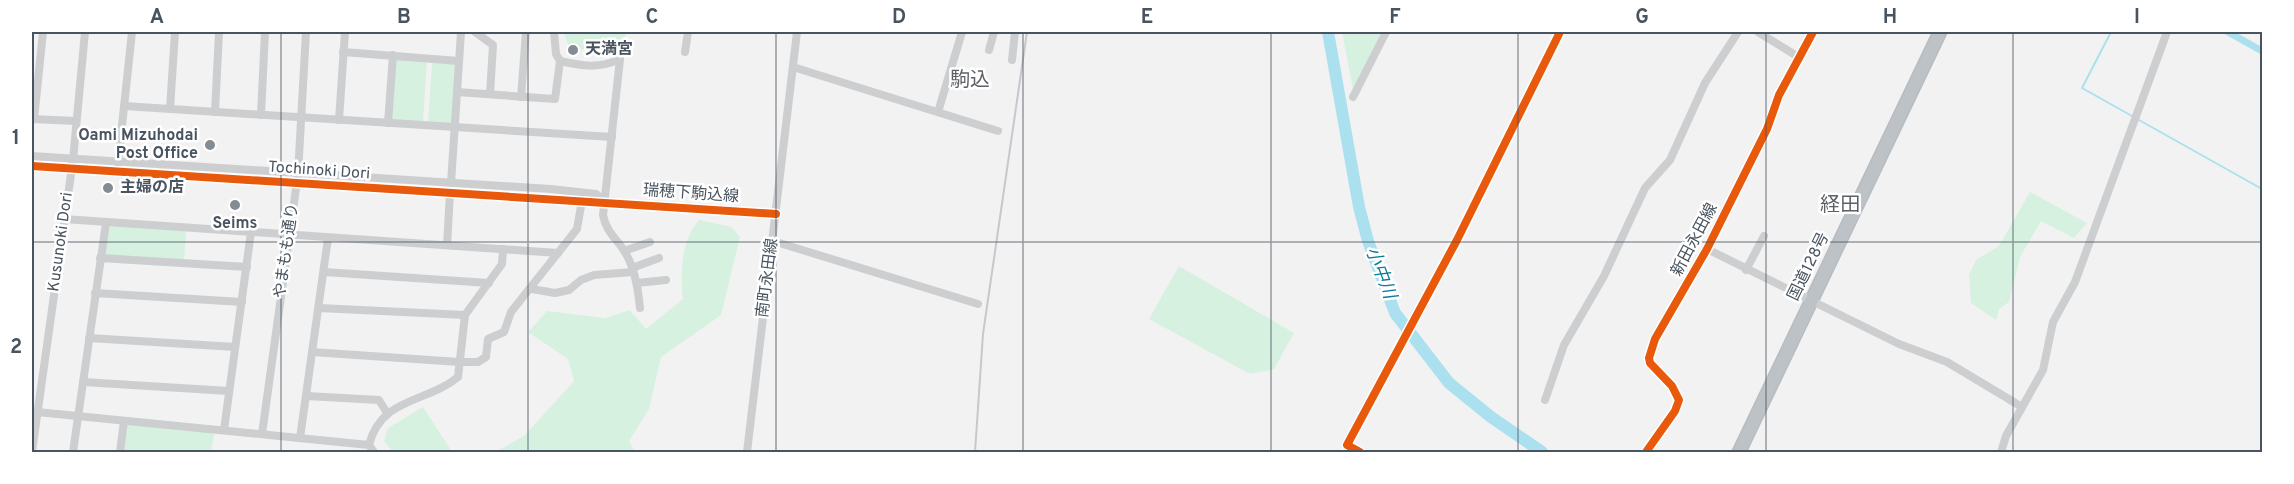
<svg xmlns="http://www.w3.org/2000/svg" width="2294" height="484" font-family="Overpass,'Noto Sans JP',sans-serif">
	<rect width="100%" height="100%" fill="#f2f2f2"/>
	<!-- green -->
	<g fill="#d6f1e0">
		<path d="M564,32H628L614,52L569,48Z"/>
		<path d="M1342,32H1381L1353,89Z"/>
		<path d="M395,59L427,61L423,122L391,120Z"/>
		<path d="M432,63L455,64L452,124L428,123Z"/>
		<path d="M2030,192L2087,223L2074,238L2041,221L2020,257L2009,302L1999,309L1996,320L1971,303L1969,275L1976,260L1999,246Z"/>
		<path d="M699,220L731,227L740,237L721,315L661,357L649,409L629,441L635,452H495L524,436L574,381L568,359L528,332L547,311L605,318L630,310L646,329L683,299C680,274 681,240 699,220Z"/>
		<path d="M109,225L186,230L184,260L104,255Z"/>
		<path d="M1179,266L1294,333L1274,369L1250,374L1149,319Z"/>
		<path d="M423,407L452,452H393L384,441L388,428Z"/>
		<path d="M129,424L211,432L214,434L211,452H122L126,426Z"/>
	</g>
	<g fill="none" stroke-linecap="round" stroke-linejoin="round">
		<!-- stream -->
		<path stroke="#abe1ef" stroke-width="2" d="M2111,32L2082,88L2262,189"/>
		<!-- canal -->
		<path stroke="#abe1ef" stroke-width="7" d="M2228,32L2262,51"/>
		<!-- river -->
		<path stroke="#abe1ef" stroke-width="12" d="M1328,32L1359,207L1368,241L1395,313L1449,383L1491,417L1542,452"/>
		<defs>
			<path id="highway" d="M1739,452L1940,32"/>
		</defs>
		<!-- highway casing -->
		<use href="#highway" stroke="#b7bcc1" stroke-width="15"/>
		<!-- minor -->
		<g stroke="#ccced0" stroke-width="8">
			<path d="M475,32L493,45L490,94"/>
			<path d="M1758,32L1800,58"/>
			<path d="M989,50L994,32"/>
			<path d="M343,52L459,61"/>
			<path d="M685,52L688,32"/>
			<path d="M620,59L603,215C606,232 617,239 625,252C635,269 638,289 640,308"/>
			<path d="M1012,60L1015,32"/>
			<path d="M560,61C582,66 599,69 620,59"/>
			<path d="M793,67L998,131"/>
			<path d="M457,92L555,99L560,61L556,54L554,32"/>
			<path d="M521,97L526,32"/>
			<path d="M1353,97L1386,32"/>
			<path d="M124,106L612,137"/>
			<path d="M170,109L175,32"/>
			<path d="M215,112L219,32"/>
			<path d="M938,112L962,32"/>
			<path d="M261,115L265,32"/>
			<path d="M32,119L76,121"/>
			<path d="M34,119L43,32"/>
			<path d="M339,120L345,32"/>
			<path d="M388,123L393,55"/>
			<path d="M32,156L551,189L596,194L605,201"/>
			<path d="M118,163L132,32"/>
			<path d="M32,166L776,214"/>
			<path d="M451,183L461,32"/>
			<path d="M64,219L558,253"/>
			<path d="M773,241L978,304"/>
			<path d="M447,245L450,193"/>
			<path d="M1707,249L1899,344L1947,362L2022,407"/>
			<path d="M624,251L650,242"/>
			<path d="M100,258L247,267"/>
			<path d="M632,268L659,258"/>
			<path d="M1746,270L1764,236"/>
			<path d="M324,272L489,283"/>
			<path d="M637,283L666,280"/>
			<path d="M532,289L555,293L569,290L581,280L594,275L633,272"/>
			<path d="M95,293L242,302"/>
			<path d="M319,308L465,315"/>
			<path d="M89,338L235,347"/>
			<path d="M312,352L459,362H478L486,357L488,339L504,332L511,312L577,229L582,200"/>
			<path d="M83,382L229,391"/>
			<path d="M306,396L379,400L387,413"/>
			<path d="M1545,400L1564,345L1604,276L1645,188L1670,160L1705,83L1738,32"/>
			<path d="M37,412L369,445"/>
			<path d="M224,430L251,232"/>
			<path d="M262,434L298,174L306,32"/>
			<path d="M300,438L328,238"/>
			<path d="M32,452L73,160L85,32"/>
			<path d="M73,452L106,223"/>
			<path d="M120,452L124,421"/>
			<path d="M374,452L369,445C381,397 427,403 458,377L465,315L502,264L503,249"/>
			<path d="M747,452L797,32"/>
			<path d="M1360,452L1347,445L1457,240L1560,32"/>
			<path d="M1646,452L1675,411L1679,400L1672,386L1650,363L1649,358L1655,339L1707,249L1767,129L1779,95L1813,32"/>
			<path d="M2001,452L2006,436L2043,370L2053,322L2075,282L2167,32"/>
		</g>
		<!-- highway -->
		<use href="#highway" stroke="#bdc2c7" stroke-width="12"/>
		<!-- rail -->
		<path stroke="#c7c8ca" stroke-width="2" d="M975,452L983,334L1027,32"/>
		<defs>
			<g id="cycleway">
				<path d="M32,166L776,214"/>
				<path d="M1360,452L1347,445L1457,240L1560,32"/>
				<path d="M1646,452L1675,411L1679,400L1672,386L1650,363L1649,358L1655,339L1707,249L1767,129L1779,95L1813,32"/>
			</g>
		</defs>
		<!-- cycleway casing -->
		<use href="#cycleway" stroke="#fff" stroke-width="11"/>
		<!-- cycleway -->
		<use href="#cycleway" stroke="#e8590c" stroke-width="8"/>
	</g>
	<!-- grid -->
	<path fill="none" stroke="#48545f" stroke-width="1.5" stroke-opacity="0.55" d="M281,32V452M528,32V452M776,32V452M1023,32V452M1271,32V452M1518,32V452M1766,32V452M2013,32V452M32,242H2262"/>
	<!-- markers -->
	<g fill="#848b92" stroke="#fff" stroke-width="2">
		<circle cx="573" cy="50" r="6"/>
		<circle cx="210" cy="145" r="6"/>
		<circle cx="108" cy="188" r="6"/>
		<circle cx="235" cy="205" r="6"/>
	</g>
	<g text-anchor="middle" dominant-baseline="central" stroke-width="5" stroke-linejoin="round" paint-order="stroke">
		<!-- poi labels -->
		<g font-size="16" font-weight="bold" fill="#48545f" stroke="#fff" text-anchor="start">
			<text x="585" y="50">天満宮</text>
			<text x="198" y="136" text-anchor="end">Oami Mizuhodai<tspan x="198" dy="18">Post Office</tspan></text>
			<text x="120" y="188">主婦の店</text>
			<text x="235" y="224" text-anchor="middle">Seims</text>
		</g>
		<!-- street labels -->
		<g font-size="16" fill="#48545f" stroke="#fff">
			<text transform="translate(319 171) rotate(4)">Tochinoki Dori</text>
			<text transform="translate(691 194) rotate(4)">瑞穂下駒込線</text>
			<text transform="translate(1695 240) rotate(-62)">新田永田線</text>
			<text transform="translate(61 242) rotate(-82)">Kusunoki Dori</text>
			<text transform="translate(287 251) rotate(-82)">やまもも通り</text>
			<text transform="translate(1809 267) rotate(-64)">国道128号</text>
			<text transform="translate(768 278) rotate(-83)">南町永田線</text>
		</g>
		<!-- water labels -->
		<g font-size="18" font-style="italic" fill="#0b7b99" stroke="#fff">
			<text transform="translate(1380 273) rotate(69)">小中川</text>
		</g>
		<!-- quarter labels -->
		<g font-size="20" fill="#5d6166" stroke="#fff">
			<text x="970" y="81">駒込</text>
			<text x="1840" y="206">経田</text>
		</g>
	</g>
	<!-- border -->
	<rect width="2294" height="484" fill="none" stroke="#ffffff" stroke-width="66"/>
	<rect x="33" y="33" width="2228" height="418" fill="none" stroke="#48545f" stroke-width="2"/>
	<g font-size="20" text-anchor="middle" font-weight="bold" fill="#48545f">
		<text x="157" y="23">A</text>
		<text x="404" y="23">B</text>
		<text x="652" y="23">C</text>
		<text x="899" y="23">D</text>
		<text x="1147" y="23">E</text>
		<text x="1395" y="23">F</text>
		<text x="1642" y="23">G</text>
		<text x="1890" y="23">H</text>
		<text x="2137" y="23">I</text>
		<text x="16" y="144">1</text>
		<text x="16" y="353">2</text>
	</g>
</svg>
